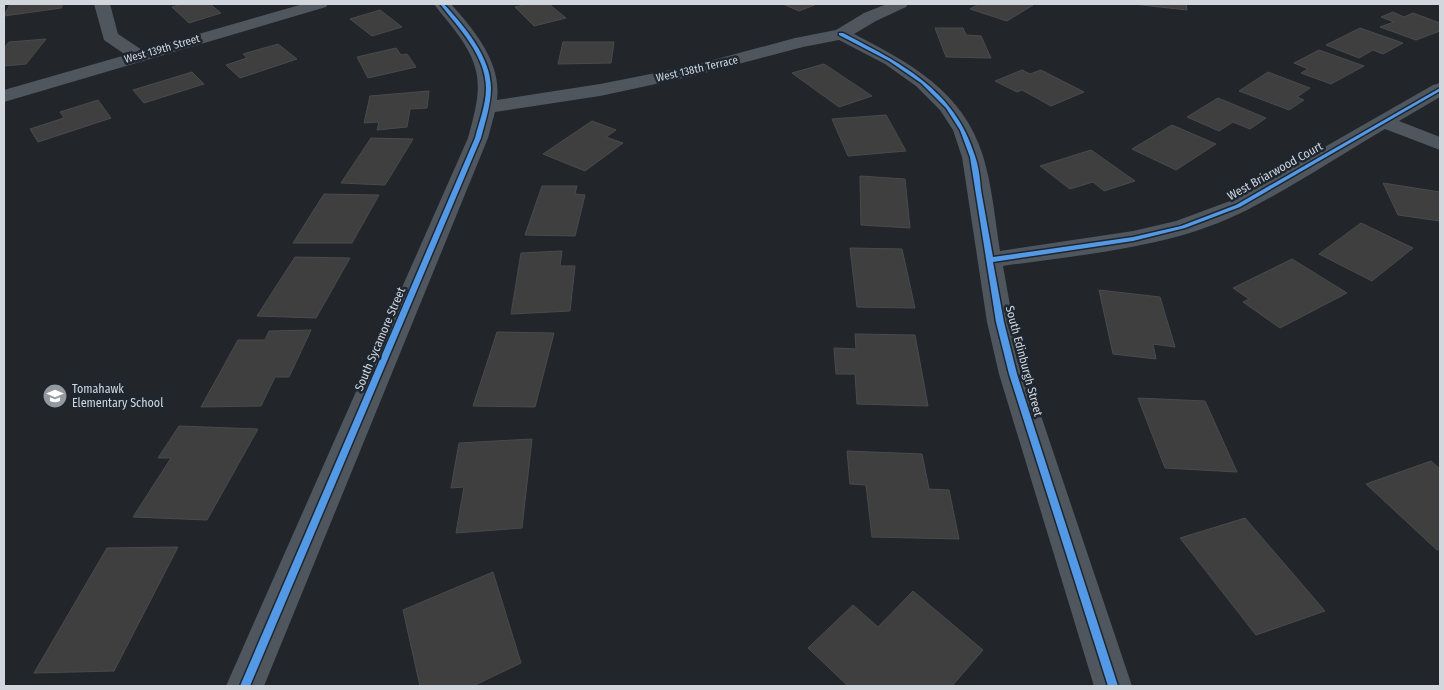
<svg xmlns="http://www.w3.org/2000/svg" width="1444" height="690" font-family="'Fira Sans Condensed',sans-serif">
	<rect width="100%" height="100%" fill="#22262b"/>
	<!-- building -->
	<g fill="#3f3f40" stroke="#4a4a4b">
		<path d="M10,4H63L61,8L4,16Z"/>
		<path d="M182,4H210L221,13L189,23L172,7Z"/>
		<path d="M529,4H549L566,18L534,26L515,7Z"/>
		<path d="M783,4H817L799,11Z"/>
		<path d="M979,4H1030L1033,5L1007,21L970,9Z"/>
		<path d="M1133,4H1186L1187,10Z"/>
		<path d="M380,10L402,27L372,36L350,19Z"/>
		<path d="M1393,12L1404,17L1413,13L1440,23V31L1416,40L1380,27L1394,22L1381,17Z"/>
		<path d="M935,28H963L966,35L981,36L991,58L946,57Z"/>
		<path d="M1360,28L1403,43L1383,54L1373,50L1359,58L1326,45Z"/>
		<path d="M46,39L26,64L4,66V48L9,42Z"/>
		<path d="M563,42H614L611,63L558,64Z"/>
		<path d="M278,44L297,59L240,78L226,65L247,58L243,54Z"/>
		<path d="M396,48L401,55L407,54L416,67L368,78L357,57Z"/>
		<path d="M1319,50L1364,66L1331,84L1301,73L1308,69L1294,63Z"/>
		<path d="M824,64L872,96L839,107L792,73Z"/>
		<path d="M1022,70L1030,74L1041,70L1084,92L1051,106L1022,90L1017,92L995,81Z"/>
		<path d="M192,72L204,84L144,103L133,90Z"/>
		<path d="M1268,72L1310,88L1297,97L1304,100L1289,110L1239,91Z"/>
		<path d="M429,91L427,108L410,109L407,127L377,130L379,122L364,123L370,96Z"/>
		<path d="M1218,98L1266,118L1250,129L1233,122L1219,131L1187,117Z"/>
		<path d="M98,100L111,118L38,142L30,129L64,118L60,112Z"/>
		<path d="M886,115L906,151L848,156L832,119Z"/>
		<path d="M592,121L616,130L606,137L623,143L585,171L543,154Z"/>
		<path d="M1172,125L1216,144L1176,170L1132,149Z"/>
		<path d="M371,138L413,139L385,185L341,183Z"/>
		<path d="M1091,150L1135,181L1104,191L1093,182L1070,189L1040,166Z"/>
		<path d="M860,176L905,179L910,228L861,225Z"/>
		<path d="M1383,183L1440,192V221L1398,215Z"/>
		<path d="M542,186H577L575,194L585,195L575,236L525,235Z"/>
		<path d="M324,194L379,195L352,243H293Z"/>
		<path d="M1361,223L1413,248L1372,281L1319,254Z"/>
		<path d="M850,248L902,249L915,308L857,307Z"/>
		<path d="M562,251L560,266H575L570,311L511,314L521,253Z"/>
		<path d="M295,257L350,258L316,318L257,316Z"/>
		<path d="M1292,259L1347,293L1280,328L1243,302L1249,299L1233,288Z"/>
		<path d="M1099,290L1160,297L1175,347L1153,344L1156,359L1113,354Z"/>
		<path d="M311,330L289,377H275L261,406L201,407L238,340H265L269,331Z"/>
		<path d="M497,332L554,333L535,407L473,406Z"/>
		<path d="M855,334L915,335L928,406L857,404L855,374H836L834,348L856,349Z"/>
		<path d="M1138,398L1205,401L1237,472L1165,468Z"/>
		<path d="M179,426L258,429L207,520L133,517L171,458H158Z"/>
		<path d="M532,439L522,528L456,533L464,487L451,488L459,443Z"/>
		<path d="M847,451L922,454L929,489L949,490L959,539L872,537L866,485L850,484Z"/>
		<path d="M1431,461L1440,469V549L1437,550L1366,484Z"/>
		<path d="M1245,518L1325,611L1256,635L1180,538Z"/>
		<path d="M178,547L114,671L34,673L107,548Z"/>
		<path d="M493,572L521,663L473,686H420L403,610Z"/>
		<path d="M913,591L983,650L952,686H848L808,648L853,605L878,627Z"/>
	</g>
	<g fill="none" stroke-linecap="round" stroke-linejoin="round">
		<!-- minor -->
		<g fill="#4f565e" fill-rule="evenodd">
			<path d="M94,4H110L118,34L145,52L148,56L145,60L139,61L133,60L104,40Z"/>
			<path d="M434,4H451C474,30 502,63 497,100L600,84L691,66L795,38L836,30L864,13L887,4H908L906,7L876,21L854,34C910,63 963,91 983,156C992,185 995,220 1000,251L1133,231L1176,221L1230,201L1433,85L1440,83V97L1399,121L1440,137V150L1385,129C1339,156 1294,186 1247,210C1173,248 1084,254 1003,266L1013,322L1027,374L1132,686H1094L999,374L987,322L962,157L953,130L940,110L916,86L885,64L839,40L803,47L693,76L600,96L495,112L488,138L264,686H226L468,138C480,93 486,72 456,32C449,22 441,14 434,4Z"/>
		</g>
		<!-- tertiary -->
		<path fill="#4f565e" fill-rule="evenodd" d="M303,4H328L326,7L4,102V90Z"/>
		<defs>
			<g id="cycleway">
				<path d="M440,4H444C464,26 491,57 491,88C491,105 485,122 481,138L250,686H240L475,138C479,122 486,105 486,88C486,56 459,28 440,4Z"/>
				<path d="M839,33H843C900,63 955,89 975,156C979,167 980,179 981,190C985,212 989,235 993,257L1133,237L1181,226L1236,205L1440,88V91L1240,207L1185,228L1133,241L993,262L1004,322L1017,374L1118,686H1108L1009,374L996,322L970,157L960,130L946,108L921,83L889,61L839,35Z"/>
			</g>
		</defs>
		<!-- cycleway casing -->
		<use href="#cycleway" stroke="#1e262f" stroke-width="3"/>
		<!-- cycleway -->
		<use href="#cycleway" fill="#5399e6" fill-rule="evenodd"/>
	</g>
	<!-- icons -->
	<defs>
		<symbol id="school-disc" viewBox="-11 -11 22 22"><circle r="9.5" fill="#94999f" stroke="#1e262f"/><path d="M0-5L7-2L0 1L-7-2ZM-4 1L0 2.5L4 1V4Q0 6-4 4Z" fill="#fff"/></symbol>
	</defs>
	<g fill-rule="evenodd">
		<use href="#school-disc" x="41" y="382" width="28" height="28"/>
	</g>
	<g text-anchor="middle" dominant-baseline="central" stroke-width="5" stroke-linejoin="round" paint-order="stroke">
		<!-- far-street labels -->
		<g font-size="11" fill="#d1d7dd" stroke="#1e262f">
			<text transform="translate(162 49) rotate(-16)">West 139th Street</text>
			<text transform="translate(697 69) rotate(-13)">West 138th Terrace</text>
		</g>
		<!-- street labels -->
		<g font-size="12" fill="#d1d7dd" stroke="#1e262f">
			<text transform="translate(1275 171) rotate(-29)">West Briarwood Court</text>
			<text transform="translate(380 339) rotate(-67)">South Sycamore Street</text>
			<text transform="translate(1024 361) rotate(75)">South Edinburgh Street</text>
		</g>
		<!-- poi labels -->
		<g font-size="12" fill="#d1d7dd" stroke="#1e262f" text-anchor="start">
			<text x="72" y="389">Tomahawk<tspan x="72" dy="14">Elementary School</tspan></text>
		</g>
	</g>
	<!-- border -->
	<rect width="1444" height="690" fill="none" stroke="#d1d7dd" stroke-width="10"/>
</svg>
